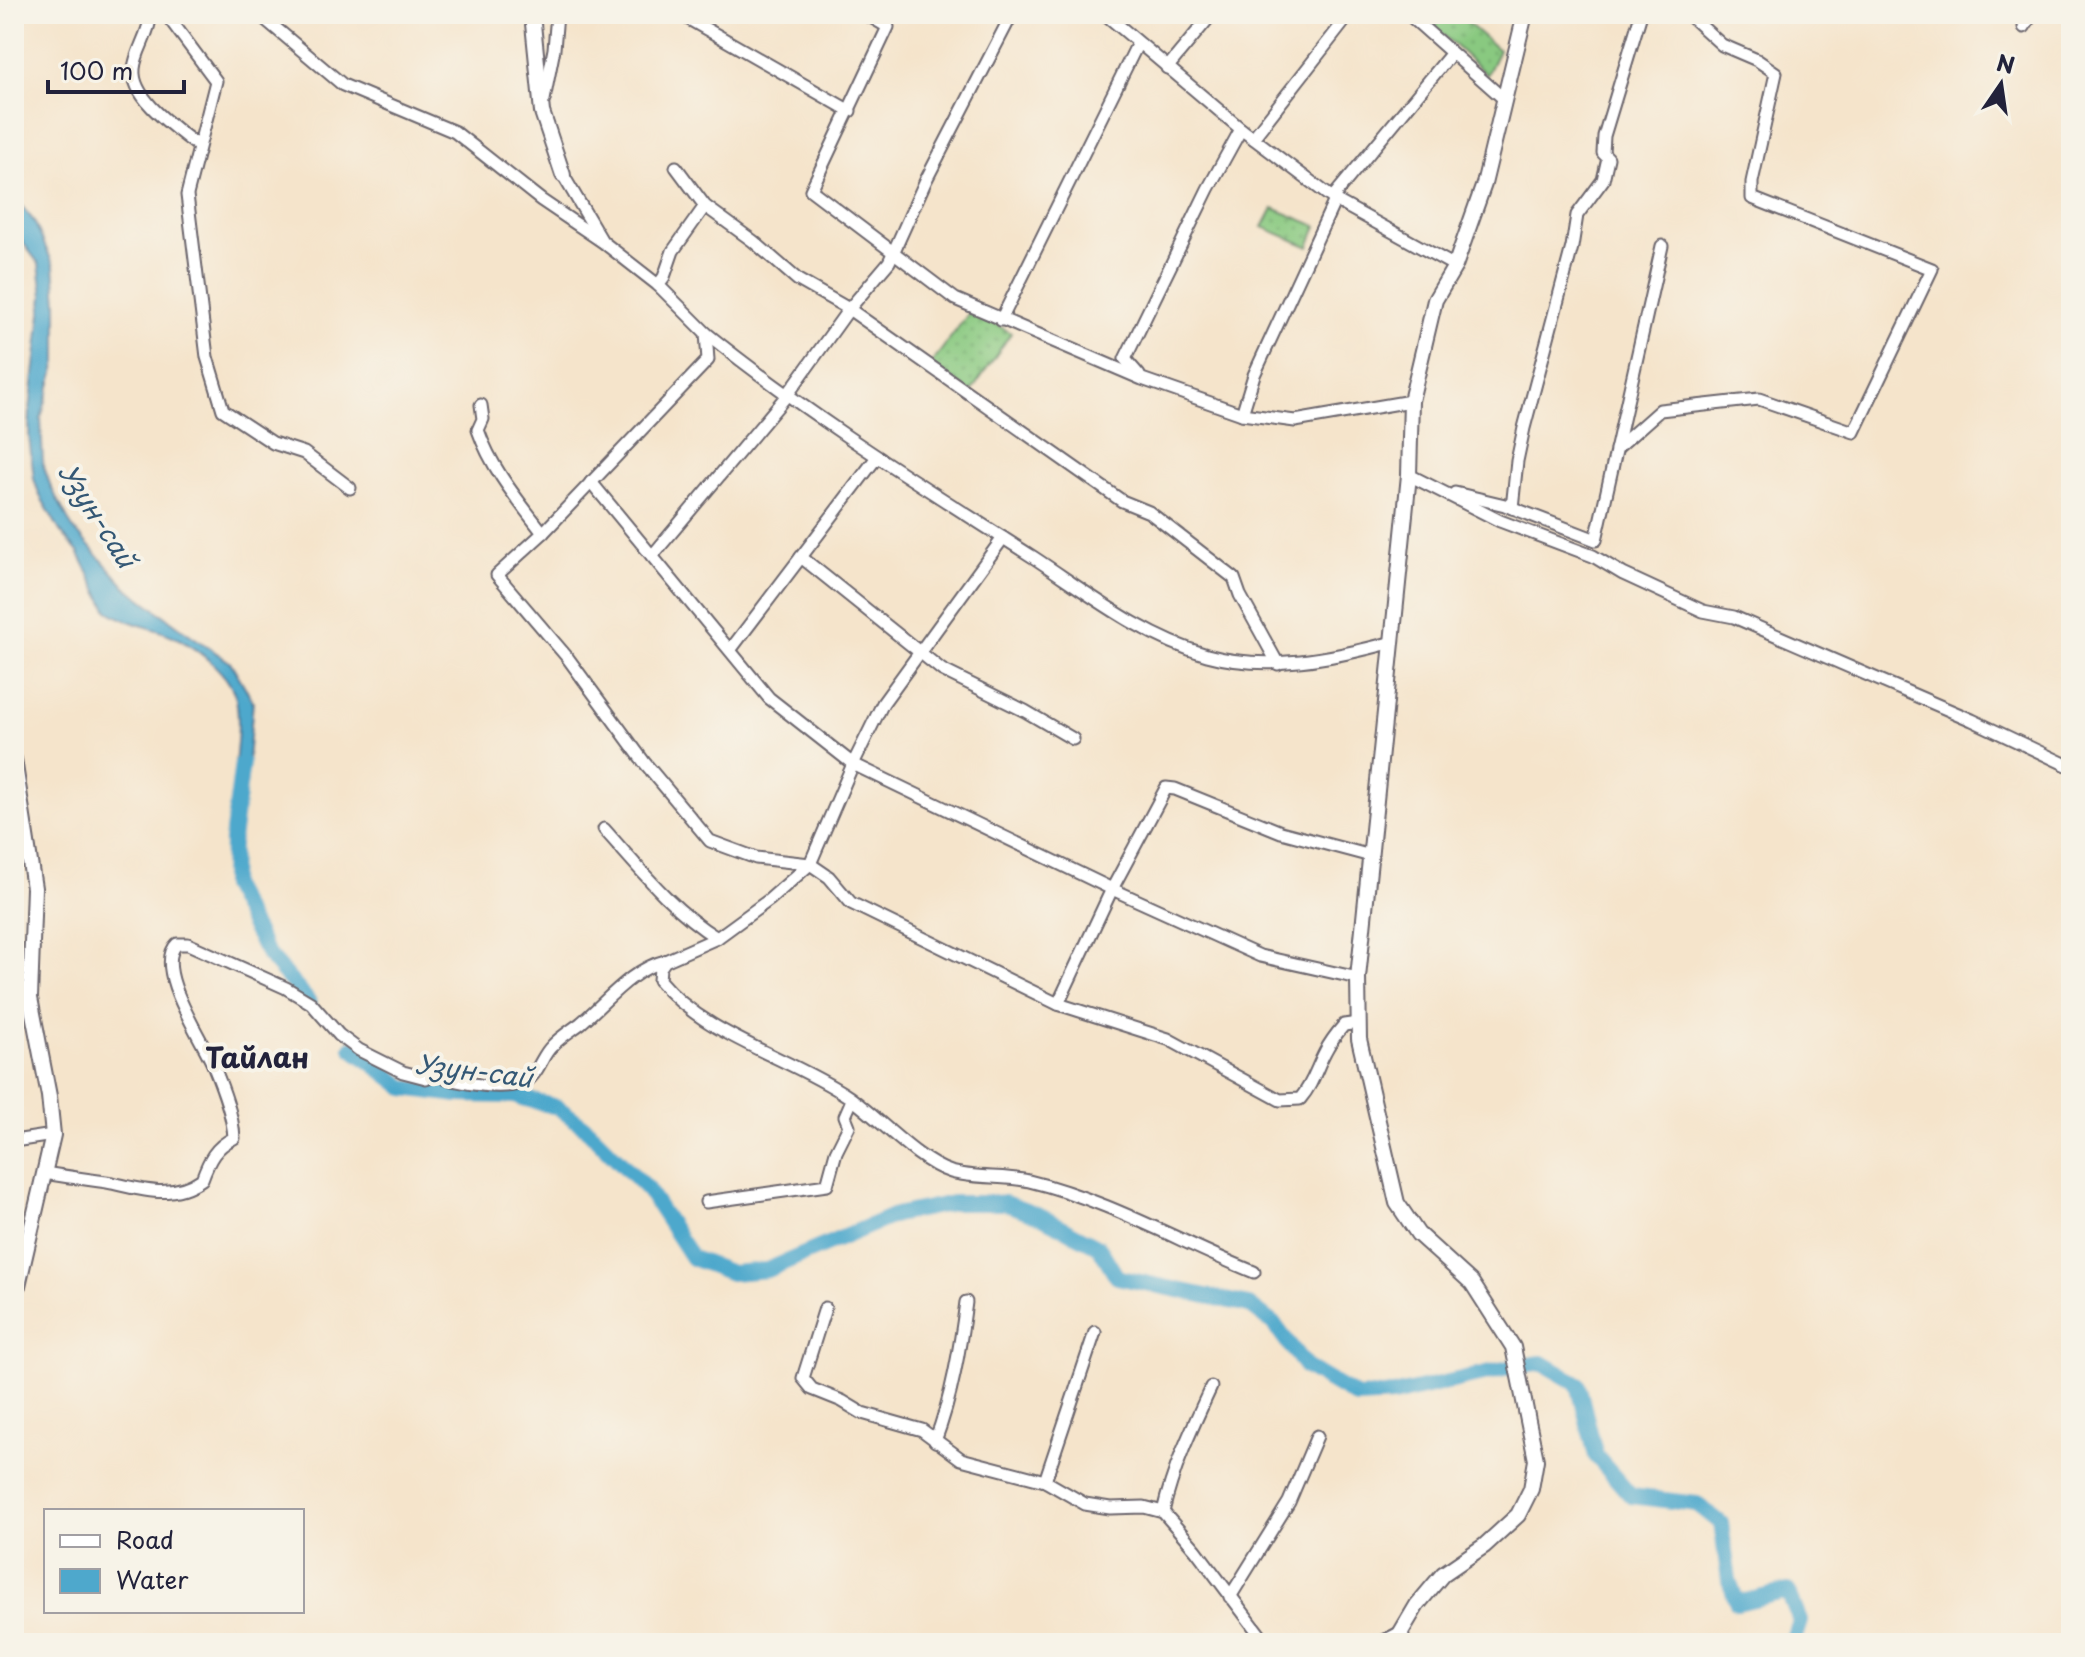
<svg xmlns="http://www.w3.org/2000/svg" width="2085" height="1657" font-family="'Playpen Sans',sans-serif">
	<defs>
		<pattern id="grass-dots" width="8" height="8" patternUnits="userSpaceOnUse" patternTransform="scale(2)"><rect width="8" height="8" fill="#89c980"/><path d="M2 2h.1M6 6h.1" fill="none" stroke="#76ac70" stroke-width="1.8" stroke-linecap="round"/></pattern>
	</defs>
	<rect width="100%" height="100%" fill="#f7f3e8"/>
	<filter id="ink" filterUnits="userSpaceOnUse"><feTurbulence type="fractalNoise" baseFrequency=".0125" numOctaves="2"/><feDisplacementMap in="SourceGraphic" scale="16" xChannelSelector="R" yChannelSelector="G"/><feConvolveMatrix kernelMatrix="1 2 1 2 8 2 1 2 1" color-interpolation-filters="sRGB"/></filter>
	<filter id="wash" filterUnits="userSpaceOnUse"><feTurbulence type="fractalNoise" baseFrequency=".006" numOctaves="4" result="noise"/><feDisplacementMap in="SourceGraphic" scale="32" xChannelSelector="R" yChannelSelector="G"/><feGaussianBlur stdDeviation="1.8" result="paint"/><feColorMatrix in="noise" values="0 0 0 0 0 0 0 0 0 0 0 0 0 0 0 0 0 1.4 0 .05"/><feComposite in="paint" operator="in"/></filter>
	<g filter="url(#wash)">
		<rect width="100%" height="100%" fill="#f5e4cb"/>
		<!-- grass -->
		<g fill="url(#grass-dots)" stroke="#56765e" stroke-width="2">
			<path d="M1447,14H1457L1499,50L1487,75L1434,27Z"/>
			<path d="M1273,208L1317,226L1309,247L1263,227Z"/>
			<path d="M971,310L1011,333L971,392L931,364Z"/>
		</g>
		<!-- water -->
		<path fill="#4ea8cc" stroke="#386584" stroke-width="2" d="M14,197L34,221L54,266L57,302V362L41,418L43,464L51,487L72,527L126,587L182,629L231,663L253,701L246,785L234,780C235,754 241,724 236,699C230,674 199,650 177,638C155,627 129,625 108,611L78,552L60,531L39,494L34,479L29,437L30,410L43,296L39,264L14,231Z"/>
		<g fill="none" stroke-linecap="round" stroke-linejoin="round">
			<!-- river -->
			<g stroke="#4ea8cc" stroke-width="16">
				<path d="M242,763L232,840L231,886L268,955L309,1002"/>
				<path d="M352,1048L405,1088L458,1095L514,1096L557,1107L585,1127L647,1189L692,1258L731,1273L767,1270L895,1215L953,1203H1005L1042,1217L1099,1247L1117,1277L1249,1305L1274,1324L1306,1367L1357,1397L1393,1395L1508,1368"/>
				<path d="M1521,1366L1542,1363L1578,1384L1596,1456L1631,1496L1697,1504L1721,1523L1729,1580L1737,1603L1788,1591L1800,1621L1793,1643"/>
			</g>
		</g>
	</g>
	<g filter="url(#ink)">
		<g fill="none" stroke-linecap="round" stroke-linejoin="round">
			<defs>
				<g id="minor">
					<path d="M151,14C149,35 135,52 134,69C131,99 177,129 198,146"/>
					<path d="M166,14L216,81L187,195L207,357L223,410L273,443L304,453L350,488"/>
					<path d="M259,14L343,85L455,132L541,200L603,242L658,285L706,333L708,360L543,533L497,575L567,657L644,762L710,841L756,858L810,864L829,877L851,903L1058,1004L1168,1039L1280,1100L1300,1099C1313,1084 1316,1069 1325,1052C1330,1042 1337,1033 1344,1025L1359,1023"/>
					<path d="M680,14L850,111"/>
					<path d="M866,14L888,27L811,190L955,299L1142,379L1242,414L1295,421L1411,401"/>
					<path d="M1105,14L1241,129L1335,200L1455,266"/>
					<path d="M1408,14L1505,100"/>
					<path d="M2024,27L2032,14"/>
					<path d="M1167,68L1212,14"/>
					<path d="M544,100L554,49L557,14"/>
					<path d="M1253,138L1350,14"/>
					<path d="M676,167L705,206L753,241L798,280L849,309L1122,501L1149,512L1234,578L1240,595L1278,664"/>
					<path d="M563,175L602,241"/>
					<path d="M1333,197L1451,54"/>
					<path d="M658,285L664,277L673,251L705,206"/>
					<path d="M1001,320L1138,43"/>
					<path d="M706,333C809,416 922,486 1033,557C1088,593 1143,637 1207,655C1268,672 1334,658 1393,642"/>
					<path d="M1139,375L1125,359L1208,189L1241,129"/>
					<path d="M481,405L483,419L478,430C492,470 518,500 543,533"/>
					<path d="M1242,414L1254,375L1335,200"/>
					<path d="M1616,449L1660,410L1759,399L1854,432L1932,269L1752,198V182L1776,73L1757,60L1722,45L1688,14"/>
					<path d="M1409,475L1500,521L1593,556L1623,574L1703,611L1734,617L1972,720L2071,767"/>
					<path d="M591,482L769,698L853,764L1112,889L1260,956L1358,978"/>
					<path d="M1455,493L1505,505L1596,540L1662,246"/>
					<path d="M1512,508L1517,461L1524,428L1572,247L1577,215L1603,180L1608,158L1603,153L1604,136L1641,14"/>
					<path d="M1003,538L883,703L853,764L810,864L769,900L717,938L665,961L660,968L659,980C706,1037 788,1056 849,1097C878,1117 918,1162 951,1172C976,1179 1004,1175 1029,1181C1108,1200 1180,1242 1254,1272"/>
					<path d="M652,556L788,394L849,309L889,262L926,180L1012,14"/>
					<path d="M801,557L942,670L1025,711L1073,739"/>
					<path d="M731,649L877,457"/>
					<path d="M604,829C639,868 672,910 717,938"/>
					<path d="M1058,1004L1112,889L1166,788L1175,789L1281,832L1371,856"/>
					<path d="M14,1141L53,1135"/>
					<path d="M44,1173C66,1177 89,1179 112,1183C143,1190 172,1200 202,1179C209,1160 215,1147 234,1138C233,1115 223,1089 214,1067C204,1041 152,968 177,944H188L286,988L311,1003L339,1035L359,1050L403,1072L426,1078L437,1074C457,1084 515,1094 531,1077C540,1068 543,1054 552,1046C560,1037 572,1030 581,1023C607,1001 632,969 665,961"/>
					<path d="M706,1202L827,1185L836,1152L849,1126L845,1116L852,1100"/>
					<path d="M825,1308L803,1378L812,1389L842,1401L862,1413L922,1430L961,1459L1045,1481L1085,1504L1110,1508L1144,1507L1163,1512L1196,1550L1260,1635L1270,1643"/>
					<path d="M935,1441C952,1397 960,1348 966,1302"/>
					<path d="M1045,1481L1095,1332"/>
					<path d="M1163,1512C1173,1468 1192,1428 1211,1387"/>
					<path d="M1230,1597L1289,1502L1317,1436"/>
					<path d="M1380,1643L1401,1632"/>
				</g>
				<g id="tertiary">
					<path d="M532,14L542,112L563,175"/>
					<path d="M14,759L34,888L30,998L49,1096L53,1135L14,1303"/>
					<path d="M1402,1643L1401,1632L1417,1605L1443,1574L1484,1546L1518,1515L1531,1489L1536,1460L1513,1347L1472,1283L1418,1234L1397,1203L1359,1039L1358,978L1409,475L1411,401L1435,300L1455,266L1484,184L1525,14"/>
				</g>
			</defs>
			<!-- minor casing -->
			<use href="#minor" stroke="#6c666d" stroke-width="15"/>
			<!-- tertiary casing -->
			<use href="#tertiary" stroke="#6c666d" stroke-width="18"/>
			<!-- minor -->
			<use href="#minor" stroke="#fff" stroke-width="11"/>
			<!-- tertiary -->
			<use href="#tertiary" stroke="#fff" stroke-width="14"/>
		</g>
	</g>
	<g text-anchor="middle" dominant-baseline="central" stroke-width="8" stroke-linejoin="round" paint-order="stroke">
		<!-- water labels -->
		<g font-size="26" font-style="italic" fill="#345875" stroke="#f7f3e8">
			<text transform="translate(98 515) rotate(57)">Узун-сай</text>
			<text transform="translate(474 1070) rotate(7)">Узун-сай</text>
		</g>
		<!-- quarter labels -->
		<g font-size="28" font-weight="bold" fill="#22223b" stroke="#f7f3e8">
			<text x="257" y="1056">Тайлан</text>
		</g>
	</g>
	<!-- margin -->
	<rect width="2085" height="1657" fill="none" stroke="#f7f3e8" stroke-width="48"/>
	<!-- legend -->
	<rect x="44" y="1509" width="260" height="104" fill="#f7f3e8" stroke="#a29fa3" stroke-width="2"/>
	<rect x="60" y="1535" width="40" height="12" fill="#ffffff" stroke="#a29fa3" stroke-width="2"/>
	<text x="116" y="1549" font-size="24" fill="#22223b">Road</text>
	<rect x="60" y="1569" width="40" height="24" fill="#4ea8cc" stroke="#a29fa3" stroke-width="2"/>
	<text x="116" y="1589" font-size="24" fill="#22223b">Water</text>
	<!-- north arrow -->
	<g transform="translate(2001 84) rotate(13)" stroke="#f7f3e8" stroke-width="6" paint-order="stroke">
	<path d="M0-6L14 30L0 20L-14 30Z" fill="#22223b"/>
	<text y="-12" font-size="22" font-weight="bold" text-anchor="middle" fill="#22223b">N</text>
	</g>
	<!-- scale -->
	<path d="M48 80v12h136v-12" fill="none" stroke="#22223b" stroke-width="4"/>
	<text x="60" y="80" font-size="24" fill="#22223b" stroke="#f7f3e8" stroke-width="6" paint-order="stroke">100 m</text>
</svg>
